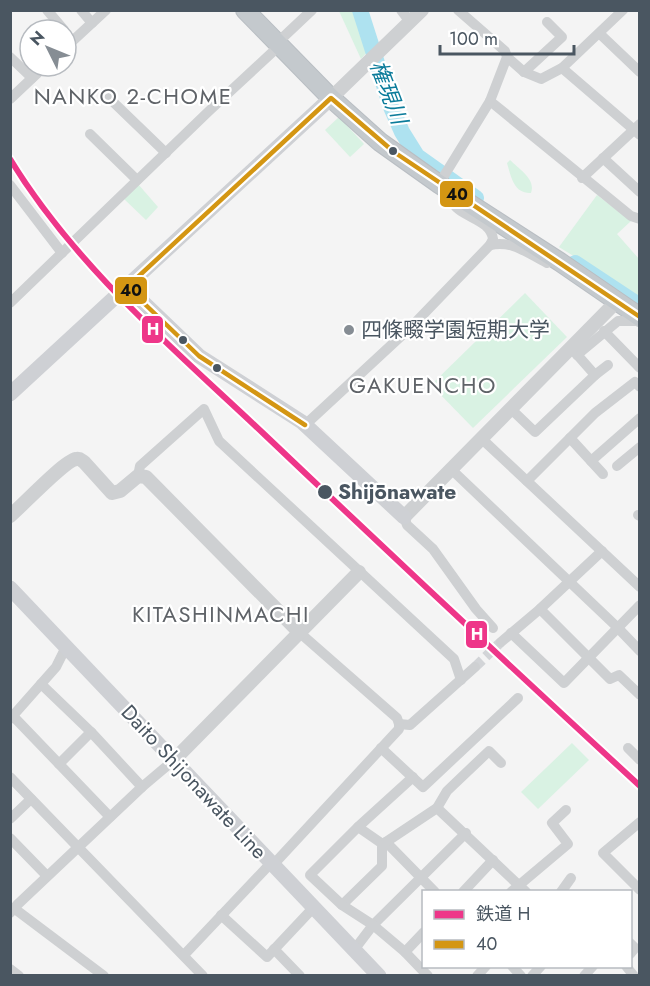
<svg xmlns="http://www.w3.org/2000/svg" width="650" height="986" font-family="Jost,'Noto Sans JP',sans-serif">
	<rect width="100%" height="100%" fill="#f4f4f4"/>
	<!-- green -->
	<g fill="#d9f2e3">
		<path d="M339,11H356L368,51L361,59Z"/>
		<path d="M339,117L364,144L350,157L325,130Z"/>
		<path d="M510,160C520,170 536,179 531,193C514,194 511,177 507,163Z"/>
		<path d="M138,184L158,207L146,220L123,198Z"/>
		<path d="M597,195L631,221L617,234L639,259V294L638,296L559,247Z"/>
		<path d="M525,293L567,337L473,428L431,385Z"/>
		<path d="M572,743L589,760L538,809L521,792Z"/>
	</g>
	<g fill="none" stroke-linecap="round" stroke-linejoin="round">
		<!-- river -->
		<g stroke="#aee2f0" stroke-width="16">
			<path d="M360,10L391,107L402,132L417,156L476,198"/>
			<path d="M575,263L640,306"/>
		</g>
		<!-- minor-tunnel -->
		<path stroke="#d2d4d7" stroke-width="10" stroke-dasharray="10 5" stroke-linecap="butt" d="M475,667L501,642"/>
		<defs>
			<path id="trunk" d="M245,10L331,98L380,142L439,184L560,262L640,317"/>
		</defs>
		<!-- trunk casing -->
		<use href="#trunk" stroke="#b9bec3" stroke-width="20"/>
		<!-- minor -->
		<g stroke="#ced0d2" stroke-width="10">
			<path d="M47,10L64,30"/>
			<path d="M81,10L92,23"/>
			<path d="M401,10L410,22"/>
			<path d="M600,34L640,72"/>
			<path d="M277,43L312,10"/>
			<path d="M66,47L106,10"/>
			<path d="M10,57L32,78"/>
			<path d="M507,57L524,72L541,79L562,68L623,10"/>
			<path d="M562,68L640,135"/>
			<path d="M524,72L562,37L547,22"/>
			<path d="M109,98L166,153"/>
			<path d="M10,99L45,66"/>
			<path d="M490,101L631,216L640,219"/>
			<path d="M90,134L137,180"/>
			<path d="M603,158L640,192"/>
			<path d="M582,178L640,124"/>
			<path d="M439,184L490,101L507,57L505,51L458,10"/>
			<path d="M10,185L62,253"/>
			<path d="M490,245C513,240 527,253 547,263"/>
			<path d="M10,303L209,111L279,46"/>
			<path d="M604,331L640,368"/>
			<path d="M573,350L595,375"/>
			<path d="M577,355L618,321H640"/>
			<path d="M511,409L535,432L595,375L608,365"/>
			<path d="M305,425L413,325L490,245L493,239C490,217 457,218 451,199L453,192"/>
			<path d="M570,438L603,474"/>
			<path d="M482,439L640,587"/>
			<path d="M591,461L640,418"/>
			<path d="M617,466L640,447"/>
			<path d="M452,470L617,627L640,651"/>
			<path d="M138,476L140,466L204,409L219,441L454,659L461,680"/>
			<path d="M527,481L595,413L635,382L640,387"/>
			<path d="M638,515L640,516"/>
			<path d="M404,517L407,525L433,549L476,609L493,628"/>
			<path d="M540,609L610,679L619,675L640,695"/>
			<path d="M300,633L397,718L399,724"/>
			<path d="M511,633L564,683L640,605"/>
			<path d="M501,642L540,609L602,551"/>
			<path d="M41,684L91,732L142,787"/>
			<path d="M13,716L110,817"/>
			<path d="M10,719L56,667L66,647"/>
			<path d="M399,724L410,725L475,667"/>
			<path d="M381,748L423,787L518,698"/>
			<path d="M628,748L640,760"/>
			<path d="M59,764L91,732"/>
			<path d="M10,777L203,976"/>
			<path d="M437,808L526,892"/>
			<path d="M10,819L31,799"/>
			<path d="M640,822L603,853L640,890"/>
			<path d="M358,827L384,845"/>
			<path d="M10,838L47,876"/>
			<path d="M386,842L435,892"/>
			<path d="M273,865L399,729V724"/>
			<path d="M463,892L493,860"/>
			<path d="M511,892L568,844L552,823L566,810"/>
			<path d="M561,892L571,878"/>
			<path d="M342,905L382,866V847L386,842L437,808L447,791L489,751L501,763"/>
			<path d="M15,909L104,976"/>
			<path d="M10,913L17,905L142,787L174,760"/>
			<path d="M221,915L267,957L314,907"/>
			<path d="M424,932L405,952L428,976"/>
			<path d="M630,943L635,948L630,954"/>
			<path d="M274,949L300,976"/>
			<path d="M354,950L373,925L466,833"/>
			<path d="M405,952L373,925L342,905L310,875L358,827L413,777"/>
			<path d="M184,955L271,863"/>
			<path d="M512,966L521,976"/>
			<path d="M626,966L634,976"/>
			<path d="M10,969L19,976"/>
			<path d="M477,976L486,966"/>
			<path d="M532,976L541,966"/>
			<path d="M584,976L593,966"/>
		</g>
		<!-- tertiary -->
		<g stroke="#ced0d2" stroke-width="14">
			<path d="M331,98L422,10"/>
			<path d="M10,516C22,506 64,461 76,459C80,458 81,460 84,462L112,493L120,491L138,476L146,477L300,633"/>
			<path d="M404,517L617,301"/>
			<path d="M174,760L359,572"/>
		</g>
		<!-- secondary -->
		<g stroke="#ced0d4" stroke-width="15">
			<path d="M127,287L199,356L302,422L404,517"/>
			<path d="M10,394L331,98"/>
			<path d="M10,588L379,976"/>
		</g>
		<!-- trunk -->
		<use href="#trunk" stroke="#c4c9cd" stroke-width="18"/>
		<defs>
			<path id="bus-1" d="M305,425L199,356L127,287L331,98L394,152L640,317"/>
		</defs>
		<!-- bus-1 casing -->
		<use href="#bus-1" stroke="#fff" stroke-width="9"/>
		<!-- bus-1 -->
		<use href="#bus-1" stroke="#d49613" stroke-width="4.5"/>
		<defs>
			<path id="rail-1" d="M10,159C76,267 174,349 265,435C389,553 514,670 640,786"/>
		</defs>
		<!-- rail-1 casing -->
		<use href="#rail-1" stroke="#fff" stroke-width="10"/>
		<!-- rail-1 -->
		<use href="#rail-1" stroke="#ee3689" stroke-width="6"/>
	</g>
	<!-- markers -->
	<g fill="#4a5661" stroke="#fff" stroke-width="2">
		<circle cx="393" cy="151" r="5"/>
		<circle cx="183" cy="340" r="5"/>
		<circle cx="217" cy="368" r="5"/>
		<circle cx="325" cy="492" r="8"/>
	</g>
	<circle fill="#868d94" stroke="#fff" stroke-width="2" cx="349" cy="330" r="6"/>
	<g text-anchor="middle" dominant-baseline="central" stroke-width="4.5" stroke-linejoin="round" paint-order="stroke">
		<!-- poi labels -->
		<g font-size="21" fill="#4a5661" stroke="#fff" text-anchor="start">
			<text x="361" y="330">四條畷学園短期大学</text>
		</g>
		<!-- stop labels -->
		<g font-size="21" font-weight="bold" fill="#4a5661" stroke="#fff" text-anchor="start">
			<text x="338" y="492">Shijōnawate</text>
		</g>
		<!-- street labels -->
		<g font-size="21" fill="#4a5661" stroke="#fff">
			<text transform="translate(194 782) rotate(47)">Daito Shijonawate Line</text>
		</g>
		<!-- water labels -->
		<g font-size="22" font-style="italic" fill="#0c7c9b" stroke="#fff">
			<text transform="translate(389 92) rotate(69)">権現川</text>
		</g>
		<!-- neighbourhood labels -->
		<g font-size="22" letter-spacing="1.5" fill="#5f6368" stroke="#fff">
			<text x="133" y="96">NANKO 2-CHOME</text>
			<text x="423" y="385">GAKUENCHO</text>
			<text x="221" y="614">KITASHINMACHI</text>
		</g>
	</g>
	<g stroke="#fff" stroke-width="2">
		<rect x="439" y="180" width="35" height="28" rx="6" fill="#d49613"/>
		<rect x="114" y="276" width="34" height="29" rx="6" fill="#d49613"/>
		<rect x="141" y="315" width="23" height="29" rx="6" fill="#ee3689"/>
		<rect x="465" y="620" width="23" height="29" rx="6" fill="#ee3689"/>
	</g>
	<g font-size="16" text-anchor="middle" font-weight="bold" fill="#fff">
		<text x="153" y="335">H</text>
		<text x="477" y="640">H</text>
	</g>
	<g font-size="16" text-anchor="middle" font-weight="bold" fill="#111">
		<text x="457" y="200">40</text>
		<text x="131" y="296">40</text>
	</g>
	<!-- border -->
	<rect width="650" height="986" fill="none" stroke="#4a5661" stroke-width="24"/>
	<!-- legend -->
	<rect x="422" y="890" width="210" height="78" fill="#ffffff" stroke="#b7bbc0" stroke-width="1.5"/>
	<rect x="434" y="910" width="30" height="9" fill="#ee3689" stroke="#b7bbc0" stroke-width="1.5"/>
	<text x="476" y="920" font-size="18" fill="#4a5661">鉄道 H</text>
	<rect x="434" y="940" width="30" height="9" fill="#d49613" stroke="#b7bbc0" stroke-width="1.5"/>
	<text x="476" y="950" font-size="18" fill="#4a5661">40</text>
	<!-- north arrow -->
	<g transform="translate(48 48) rotate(313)"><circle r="28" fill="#ffffff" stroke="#b7bbc0" stroke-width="1.5"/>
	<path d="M0-4.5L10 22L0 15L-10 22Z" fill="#868d94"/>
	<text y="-9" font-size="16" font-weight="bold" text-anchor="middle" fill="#4a5661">N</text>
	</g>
	<!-- scale -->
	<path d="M440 45v9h134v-9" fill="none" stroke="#4a5661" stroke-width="3"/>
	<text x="449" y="45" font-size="18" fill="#4a5661" stroke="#ffffff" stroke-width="4.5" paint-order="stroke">100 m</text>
</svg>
